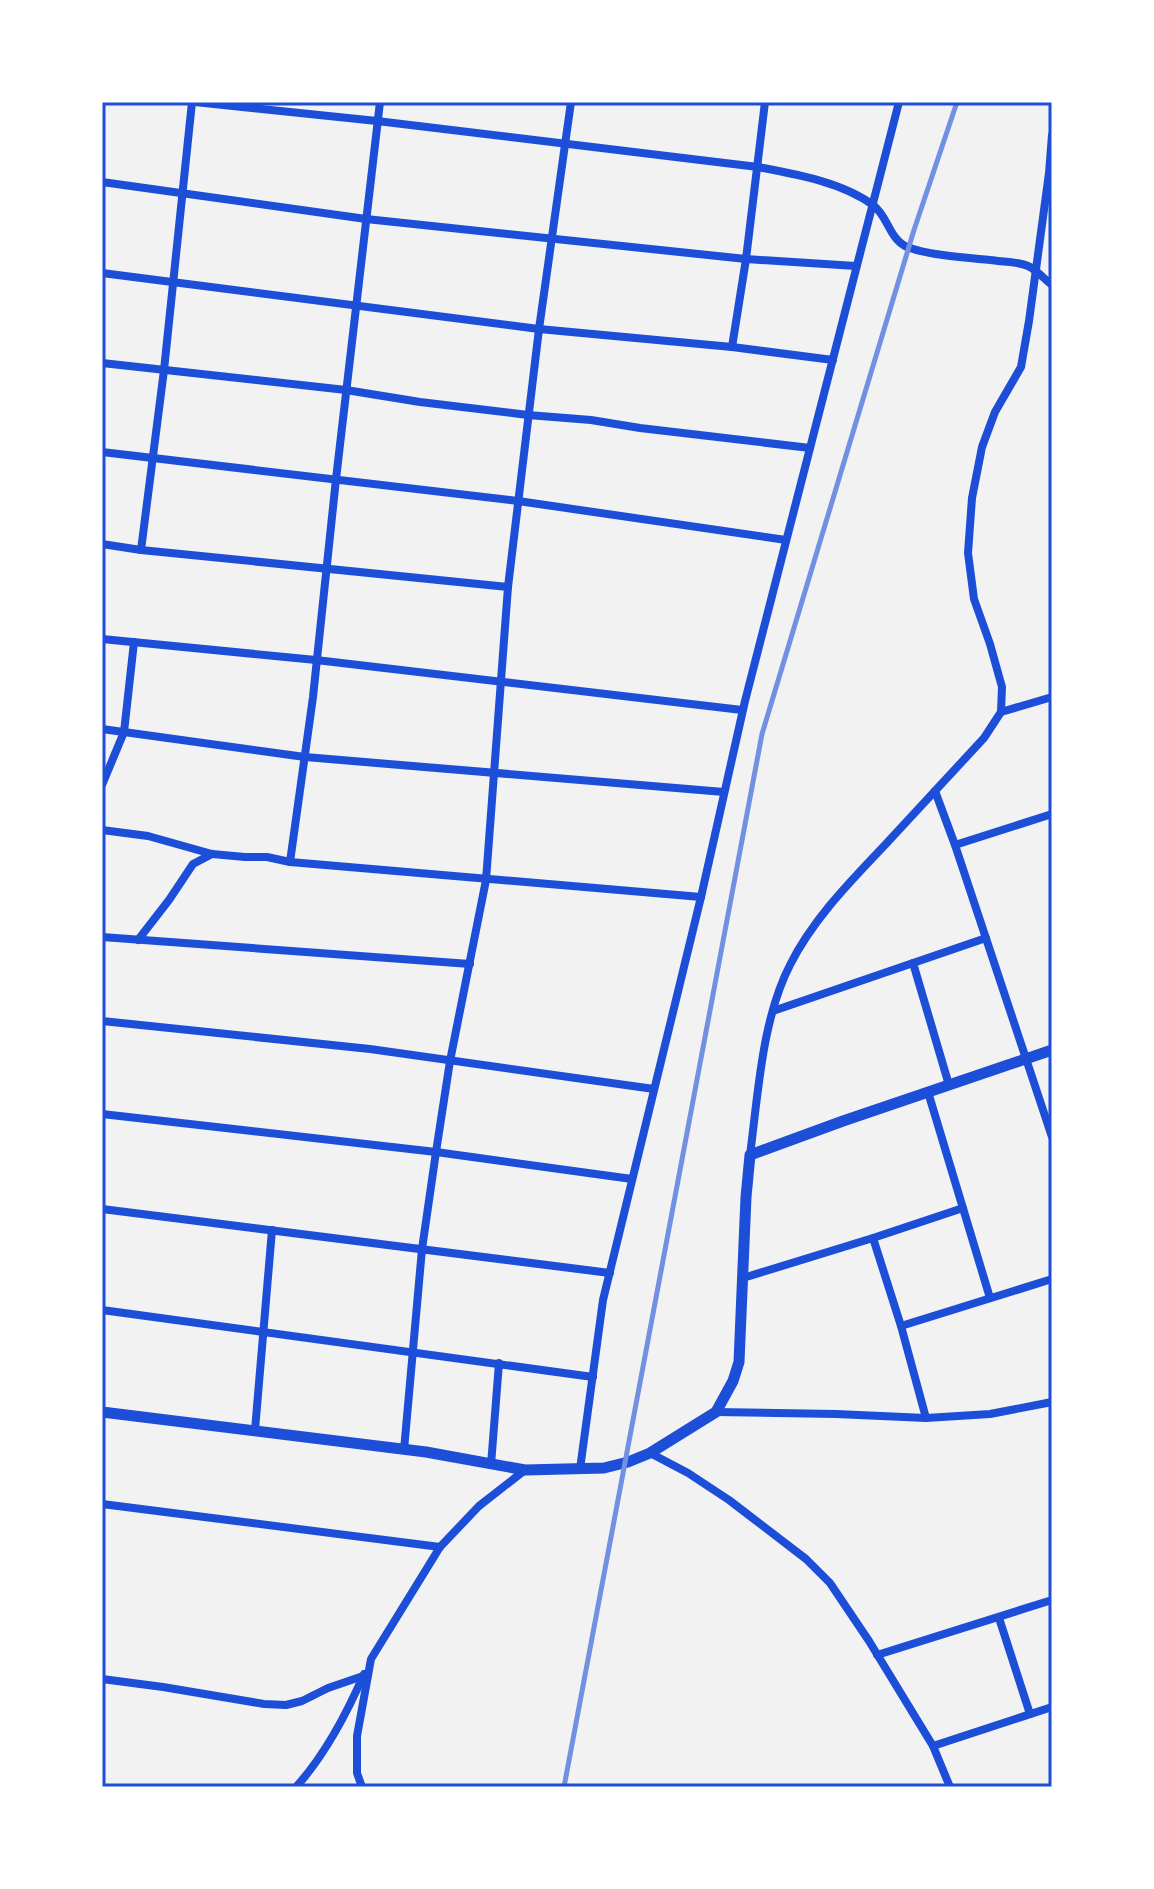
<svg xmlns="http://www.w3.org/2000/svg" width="1154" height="1889" font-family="'Space Grotesk',sans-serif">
	<rect width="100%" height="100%" fill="#f2f2f2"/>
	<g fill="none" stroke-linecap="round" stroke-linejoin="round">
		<!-- minor -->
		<g stroke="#1d4ed8" stroke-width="8">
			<path d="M195,102L377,121L758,167C795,174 842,182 873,205C888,216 889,239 907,247C931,256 972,258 998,261C1008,262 1019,262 1028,266C1037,270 1044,279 1052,285"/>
			<path d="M102,182L366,219L746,259L856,266"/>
			<path d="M102,273L539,329L732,347L833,360"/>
			<path d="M732,347L746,259L765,102"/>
			<path d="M102,363L346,390L420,402L528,415L591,420L640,428L810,448"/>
			<path d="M102,452L518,501L786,540"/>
			<path d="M102,544L141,550L508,587"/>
			<path d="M141,550L164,370L192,102"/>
			<path d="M102,639L316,660L742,710"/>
			<path d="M1001,712L1052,697"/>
			<path d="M102,729L305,757L724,792"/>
			<path d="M102,785L124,732L134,642"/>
			<path d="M935,791L955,845L1052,1137"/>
			<path d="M102,830L148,836L212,854L245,857H267L290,862L701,897"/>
			<path d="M955,845L1052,814"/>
			<path d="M290,862L313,697L336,479L380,102"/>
			<path d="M102,937L470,964"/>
			<path d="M138,940L169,900L193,864L212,854"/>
			<path d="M913,963L949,1085"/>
			<path d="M773,1011L986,938"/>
			<path d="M102,1021L370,1049L654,1089"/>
			<path d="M928,1092L990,1298"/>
			<path d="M102,1114L436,1152L632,1179"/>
			<path d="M750,1155C758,1095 762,1019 790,965C813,919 850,882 884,846C917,810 951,774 984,738L1001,712L1002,687L990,644L974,599L968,553L972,498L982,447L995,412L1021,367L1029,321L1049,173L1052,135"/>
			<path d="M102,1209L610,1273"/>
			<path d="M873,1238L901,1326L926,1418"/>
			<path d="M743,1278L873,1238L963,1208"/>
			<path d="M102,1310L593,1377"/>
			<path d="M901,1326L1052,1279"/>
			<path d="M716,1412L836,1414L926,1418L990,1414L1052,1402"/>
			<path d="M255,1430L272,1230"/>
			<path d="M404,1450L422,1249L436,1152L450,1061L486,880L508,587L539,329L571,102"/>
			<path d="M650,1453L688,1473L729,1500L806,1559L830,1583L869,1641L933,1746L950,1787"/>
			<path d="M491,1465L499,1363"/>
			<path d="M580,1469L603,1300L701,897L745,701L899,102"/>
			<path d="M102,1504L440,1547"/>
			<path d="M999,1618L1030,1714"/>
			<path d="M877,1655L1052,1600"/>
			<path d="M102,1679L163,1687L264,1704L286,1705L302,1701L328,1688L363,1676"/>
			<path d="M933,1746L1052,1707"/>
			<path d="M296,1787C325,1755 347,1713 364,1674"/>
			<path d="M362,1787L357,1773V1736L371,1659L440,1547L479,1506L525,1470"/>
		</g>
		<!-- tertiary -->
		<path stroke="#1d4ed8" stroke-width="11" d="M102,1412L426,1452L525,1470L604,1468L628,1462L650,1453L716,1412L733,1381L739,1362L746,1197L750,1155L843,1121L1052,1050"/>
		<!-- rail -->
		<path stroke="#7290e2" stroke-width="5" d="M564,1787L762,734L914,230L957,102"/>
	</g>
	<!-- border -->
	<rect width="1154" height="1889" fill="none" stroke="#ffffff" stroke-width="208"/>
	<rect x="104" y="104" width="946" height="1681" fill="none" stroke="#1d4ed8" stroke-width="3"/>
</svg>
